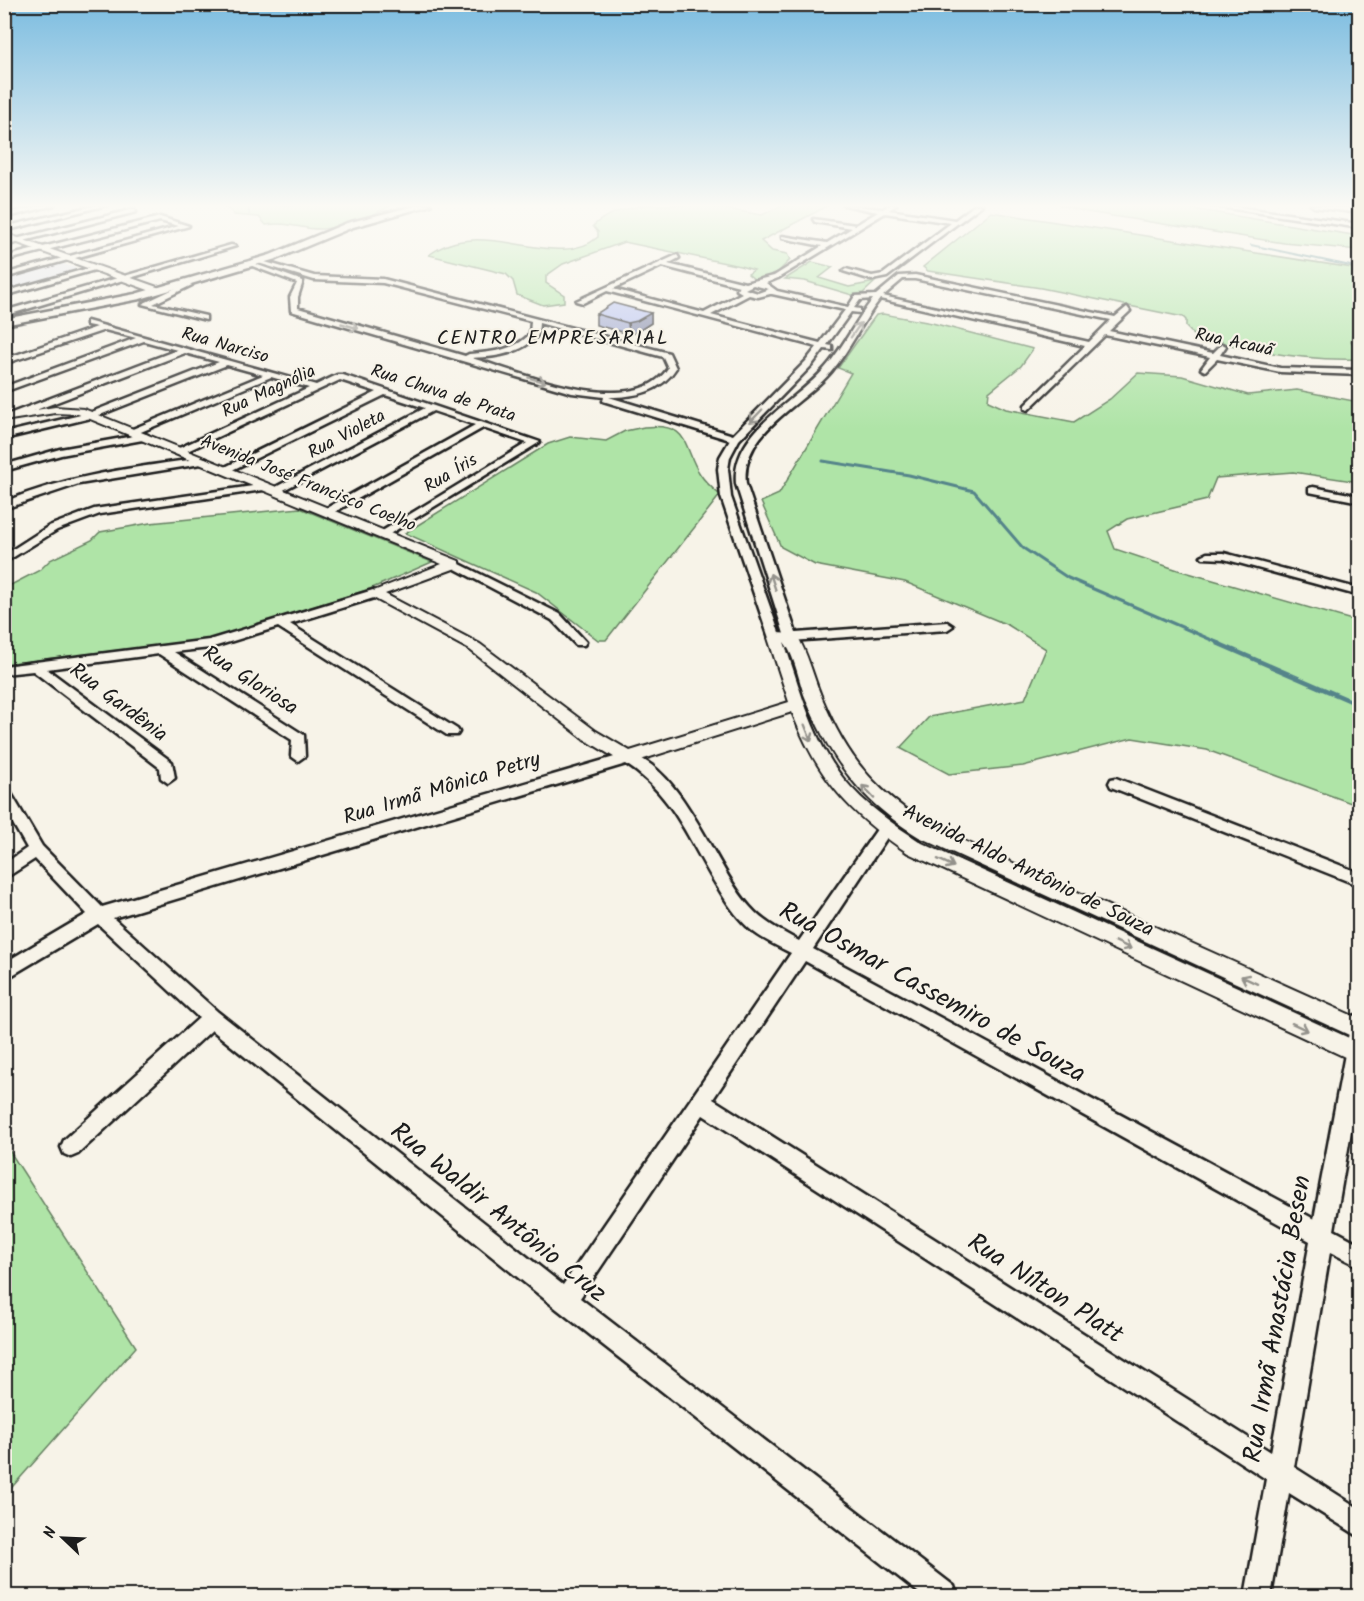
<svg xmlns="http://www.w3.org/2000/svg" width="1364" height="1601" font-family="Kalam,sans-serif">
	<rect width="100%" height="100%" fill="#f7f3e8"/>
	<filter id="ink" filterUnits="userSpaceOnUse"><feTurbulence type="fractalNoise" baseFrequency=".0167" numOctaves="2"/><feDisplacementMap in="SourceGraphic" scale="12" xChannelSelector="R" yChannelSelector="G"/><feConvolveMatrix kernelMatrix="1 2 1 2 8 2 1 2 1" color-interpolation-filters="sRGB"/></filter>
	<g filter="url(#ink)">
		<!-- built -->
		<path fill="#e3e4eb" d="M61,263L81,270L13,290L5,286V279Z"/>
		<!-- green -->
		<g fill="#afe4a7" stroke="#668062" stroke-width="1.5">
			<path d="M220,205H392C380,213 336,228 322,229C302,230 288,221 266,225L259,217L234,215L230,210Z"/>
			<path d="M647,205H704L762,215L782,205H829L761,241L772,251L787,254L790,260L778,272L755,280L748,274L754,270L740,266L624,242L563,264L546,276V283L564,295V302L543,305L517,295L513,281L506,274L429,255C481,214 557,273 598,237V232L593,226C607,212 628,208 647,205Z"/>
			<path d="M1059,205H1195L1193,209L1359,236V250L1284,243L1087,212Z"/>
			<path d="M991,212L1359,269V332L1353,333L1351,341L1358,352L1357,359C1302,361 1249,351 1195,336L1186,327V320L1183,317L1041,288L928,271L923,267Z"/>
			<path d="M812,262L833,267L819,278L849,287L875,282L863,293L852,295L805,281L785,279Z"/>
			<path d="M883,314L932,323L1033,349L1021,366L989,392L988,401L1006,409L1074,422L1110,399L1138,373L1182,376L1248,395L1297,390L1359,402V482L1293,472L1216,478L1207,500L1127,519L1108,531L1115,549L1178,570L1359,622V806L1207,750L1132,738L1023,766L949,774L900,748L929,717L1025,699L1046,649L1008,625L905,582L815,565L781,547L761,502L779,494L851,373L838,368L876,315Z"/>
			<path d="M644,427C691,422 682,446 700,474C705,482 713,489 720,495L606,640H598L536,592L405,533L548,444L570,437L606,441L625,431Z"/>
			<path d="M300,508L432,562L370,589L210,639L5,664V588L40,570L50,560L92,540L100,532L150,523Z"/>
			<path d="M5,1144L136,1347L5,1495Z"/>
		</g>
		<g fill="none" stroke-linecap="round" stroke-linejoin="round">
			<!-- stream-far2 -->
			<g stroke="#54848a" stroke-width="2">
				<path d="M249,205V214"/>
				<path d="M1251,245L1360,268"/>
			</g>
			<!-- stream-far1 -->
			<path stroke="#54848a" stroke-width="3" d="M823,461L909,475L974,491L1023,548L1068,578L1221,644"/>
			<!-- stream -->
			<path stroke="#54848a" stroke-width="4.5" d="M1217,643L1360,705"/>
			<defs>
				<g id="minor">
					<path d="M44,205H54L4,218V214Z"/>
					<path d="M97,205H107L4,231V227Z"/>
					<path d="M844,205L883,209L889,205H896L889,210L955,220L975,205H982L887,277L872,280L843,271L846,269L872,276L883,274L951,223L885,213L778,278L766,283L777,291L848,307L855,296L876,295L899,276L915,275L1115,317L1127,307L1130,311L1109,331L1213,353L1222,344L1226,346L1220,355L1280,368L1360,370V375L1280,372L1217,359L1205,371L1201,369L1210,357L1105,335L1028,410L1025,409V405L1085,346L880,299C862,322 850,350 831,372C802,406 740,432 746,484L796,633L947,622L953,626L947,630L791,641L785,637L736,484C731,431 795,403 825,368C844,347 855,321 873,299L860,300L854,308L860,309V313L851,312L827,345L832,346V350L824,349L812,365L739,440L730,457L728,469L731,497L781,638L775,642L769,638L721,497L718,469L720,457L730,440L603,401L604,397L572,393L291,311L290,297L297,283L247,264L252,263L303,281L298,297V308L465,356L469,354C491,352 514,351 530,334L531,321L383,283L314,280L255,262L258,260L314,276L383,279L669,353L676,368C661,392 636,397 609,397L733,435L806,361L817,347L607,291L583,303L576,301L677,255L679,258L668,264L745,283L774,276L822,246L782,238V236L827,243L852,228L815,222L813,219L856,225L878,212ZM662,266L739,286L737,290L742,293L704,313L613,289ZM903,279H915L1111,320L1089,342L883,296ZM753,285L769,289L758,293L745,289ZM770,294H772L845,310L820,343L711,315L749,295L758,297ZM539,323L663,357L668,368C634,421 519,372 472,358C496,357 522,354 538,335Z"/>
					<path d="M1208,205H1223L1360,224V228Z"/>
					<path d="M1311,205L1360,209V213L1314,207Z"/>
					<path d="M134,209L136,212L4,246V242Z"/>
					<path d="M160,217L189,226L4,278V274L179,226L160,221L4,261V257Z"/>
					<path d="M231,245L236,246L4,316V311Z"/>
					<path d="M96,266L98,269L4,296V292Z"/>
					<path d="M183,281L192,285L153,304L206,316V320L142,304L182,285L180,283Z"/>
					<path d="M87,321L316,385L337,375H343L540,442L383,538L378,535L379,533L527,443L483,428L331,514H323V510L475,425L433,411L276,494L271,491L272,489L425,408L385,395L226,473L223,472V468L377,392L340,380L183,453H177V449L309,388L271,377L136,434H130V430L263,375L227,365L95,417L4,439V433L89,413L219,362L185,353L15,418H9V414L177,350L144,341L4,392V387L136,338L105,330L4,364V359L97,327L87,325Z"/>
					<path d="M145,434L148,435V439L61,455L4,471V465L60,449Z"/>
					<path d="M204,458L207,459V463L79,484L4,509V502C68,475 136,467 204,458Z"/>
					<path d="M266,484L271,487L270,489L100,514L57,530L4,563V555L49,526L94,509Z"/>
					<path d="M1313,487L1360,496V502L1309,492V488Z"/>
					<path d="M1207,553H1224L1360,589V596L1224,559L1203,558L1201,556Z"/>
					<path d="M454,561L560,614L586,642L584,645H576L552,620L450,566L448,564Z"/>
					<path d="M373,590L379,594L377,597L290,624L457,729L459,732L457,735H447L278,627L210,648L174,652L304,735L305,756L298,761L291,756L292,740L159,654L47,669L172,762L175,778L168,783L161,778L160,768L33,671L4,674V666L209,640Z"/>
					<path d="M628,753C684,769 713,865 750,907C764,923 781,931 799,941L880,825H890L893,829L890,833L813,949L1314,1219L1351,1022L1353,1016L1360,1014V1079L1334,1230L1360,1244V1267L1330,1252L1294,1467L1360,1509V1537L1289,1493L1271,1596H1245L1266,1479L703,1115L580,1298L954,1586L957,1596H923L557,1309L212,1030L78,1154L71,1157L64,1154L61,1147L64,1140L199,1018L98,924L4,980V963L87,914L35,859L4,879V864L27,848L4,808V789L9,790L42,846L102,907ZM626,764C676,797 689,843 720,891C729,906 741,923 755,933C766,941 779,947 791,953L563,1285L218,1012L113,918ZM805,961L1310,1241L1271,1452L713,1099Z"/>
					<path d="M1116,778L1360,873V886L1111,787L1109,783L1111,779Z"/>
				</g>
				<g id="tertiary">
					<path d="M4,233L160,288L161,290L154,292L4,238Z"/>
					<path d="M55,407L84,409L459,561V567L385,594L480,644L596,731L630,751L789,702L768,638L775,633L796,634C808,653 813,677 822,698C847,758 876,793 933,827L1360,1019V1040L919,837C861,801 831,761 805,697C799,681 794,654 784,642C800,688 812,739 843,778C865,805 893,824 922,843L1360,1043V1064L908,853C850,814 818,779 792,712L628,764L622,762L584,739L470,650L366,594L442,564L78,414L55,413L4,421V415Z"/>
				</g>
				<path id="secondary" d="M418,205H431L353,227L276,259L140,299L4,325V319L135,294L270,255L347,223Z"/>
			</defs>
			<!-- minor casing -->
			<use href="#minor" stroke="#1c1c1c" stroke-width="5"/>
			<!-- tertiary casing -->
			<use href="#tertiary" stroke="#1c1c1c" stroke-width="4"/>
			<!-- secondary casing -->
			<use href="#secondary" stroke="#1c1c1c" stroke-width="5"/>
			<!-- minor -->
			<use href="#minor" fill="#f7f3e8" fill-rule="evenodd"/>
			<!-- tertiary -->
			<use href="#tertiary" fill="#f7f3e8" fill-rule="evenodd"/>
			<!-- secondary -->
			<use href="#secondary" fill="#f7f3e8" fill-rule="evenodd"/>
		</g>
		<!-- wall -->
		<path fill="#9ca5cf" stroke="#1c1c1c" stroke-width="1.5" d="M651,313V323L637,332L629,334L596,325V314Z"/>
		<!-- shaded-wall -->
		<path fill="#7f86a9" stroke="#1c1c1c" stroke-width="1.5" d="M651,313V323L637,332L629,334L628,323Z"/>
		<!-- building -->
		<path fill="#b5c0f1" stroke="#1c1c1c" stroke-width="1.5" d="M613,303L651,313L637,321L628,323L596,314Z"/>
		<!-- one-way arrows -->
		<defs><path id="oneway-shaft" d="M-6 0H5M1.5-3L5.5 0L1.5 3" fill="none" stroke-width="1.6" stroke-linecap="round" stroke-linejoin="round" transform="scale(1.5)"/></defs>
		<g stroke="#94928c">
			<use href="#oneway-shaft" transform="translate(350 326) rotate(16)"/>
			<use href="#oneway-shaft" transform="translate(856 330) rotate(-55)"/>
			<use href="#oneway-shaft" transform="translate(537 380) rotate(16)"/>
			<use href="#oneway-shaft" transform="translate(756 416) rotate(134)"/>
			<use href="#oneway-shaft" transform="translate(773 582) rotate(-108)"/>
			<use href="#oneway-shaft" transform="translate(808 733) rotate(68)"/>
			<use href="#oneway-shaft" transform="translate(868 792) rotate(-133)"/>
			<use href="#oneway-shaft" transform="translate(946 863) rotate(25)"/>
			<use href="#oneway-shaft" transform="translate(1123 945) rotate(25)"/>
			<use href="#oneway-shaft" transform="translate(1249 980) rotate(-155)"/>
			<use href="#oneway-shaft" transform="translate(1300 1027) rotate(25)"/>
		</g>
	</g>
	<!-- sky -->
	<linearGradient id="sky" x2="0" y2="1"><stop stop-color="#7bbce0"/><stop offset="0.48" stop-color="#fbfaf5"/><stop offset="1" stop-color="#fbfaf5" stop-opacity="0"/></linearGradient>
	<rect width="1364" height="429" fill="url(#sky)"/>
	<g text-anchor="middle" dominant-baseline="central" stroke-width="4.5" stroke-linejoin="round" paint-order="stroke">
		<!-- far-street labels -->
		<g font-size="18" fill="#1c1c1c" stroke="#f7f3e8">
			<text transform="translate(1234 343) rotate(12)">Rua Acauã</text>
			<text transform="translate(225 346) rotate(16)">Rua Narciso</text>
			<text transform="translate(269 392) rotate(-25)">Rua Magnólia</text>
			<text transform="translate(443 394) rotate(18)">Rua Chuva de Prata</text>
			<text transform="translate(347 435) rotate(-28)">Rua Violeta</text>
			<text transform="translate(451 474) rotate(-31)">Rua Íris</text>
			<text transform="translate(308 484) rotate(22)">Avenida José Francisco Coelho</text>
		</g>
		<!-- far-quarter labels -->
		<g font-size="20" letter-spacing="1.5" fill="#1c1c1c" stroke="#f7f3e8">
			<text x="553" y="339">CENTRO EMPRESARIAL</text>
		</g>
		<!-- street labels -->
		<g font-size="21" fill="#1c1c1c" stroke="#f7f3e8">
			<text transform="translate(250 681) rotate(33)">Rua Gloriosa</text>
			<text transform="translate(118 703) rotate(37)">Rua Gardênia</text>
			<text transform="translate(442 789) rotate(-17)">Rua Irmã Mônica Petry</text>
			<text transform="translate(1028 871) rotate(26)">Avenida Aldo Antônio de Souza</text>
		</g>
		<!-- near-street labels -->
		<g font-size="26" fill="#1c1c1c" stroke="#f7f3e8">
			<text transform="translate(932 993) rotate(29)">Rua Osmar Cassemiro de Souza</text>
			<text transform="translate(498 1213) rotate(39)">Rua Waldir Antônio Cruz</text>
			<text transform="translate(1045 1289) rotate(33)">Rua Nílton Platt</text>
			<text transform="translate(1278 1319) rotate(-80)">Rua Irmã Anastácia Besen</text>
		</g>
	</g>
	<!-- margin -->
	<rect width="1364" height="1601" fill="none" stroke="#f7f3e8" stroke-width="24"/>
	<rect x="12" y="12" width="1340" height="1577" fill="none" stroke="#1c1c1c" stroke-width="2" filter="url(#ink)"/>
	<!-- north arrow -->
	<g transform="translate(63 1538) rotate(293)" stroke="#f7f3e8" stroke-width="4.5" paint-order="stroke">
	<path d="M0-4.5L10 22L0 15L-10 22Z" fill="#1c1c1c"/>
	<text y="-9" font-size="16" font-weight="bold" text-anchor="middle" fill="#1c1c1c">N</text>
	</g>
</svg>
